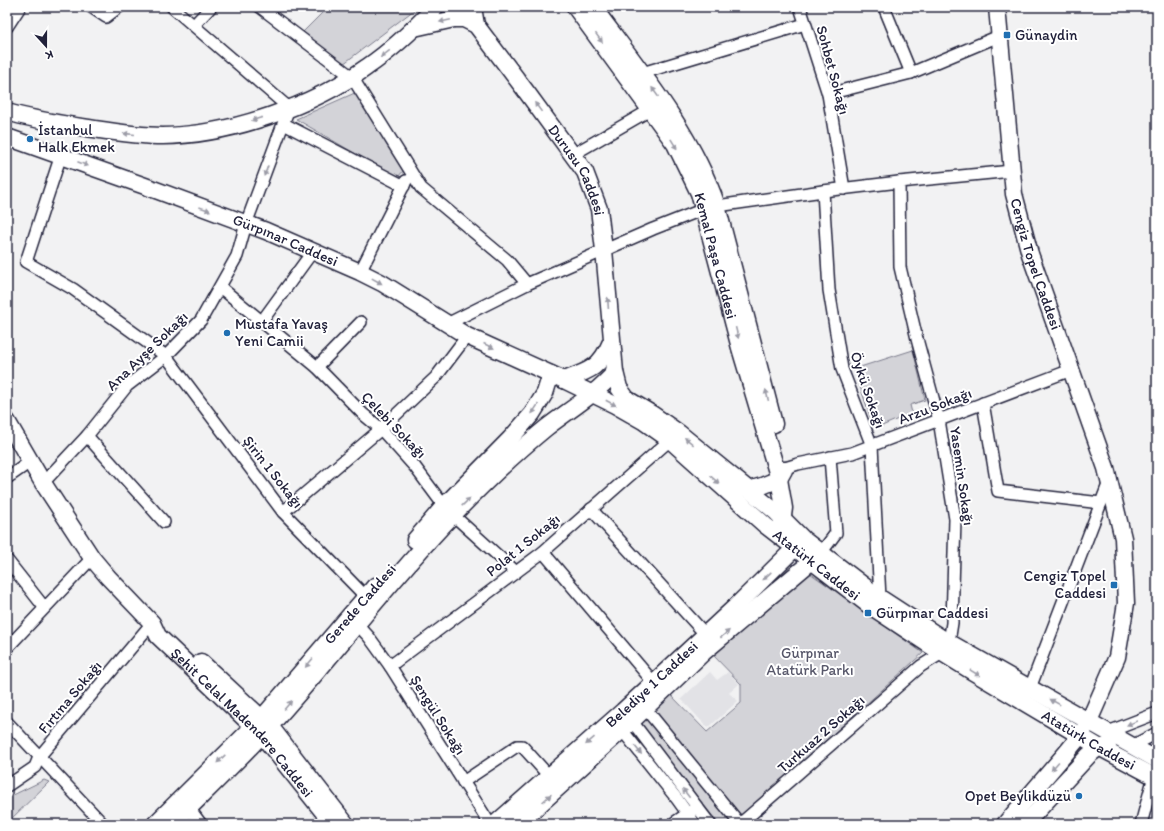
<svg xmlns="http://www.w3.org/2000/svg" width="1164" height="831" font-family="Itim,sans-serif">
	<rect width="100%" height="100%" fill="#f2f2f3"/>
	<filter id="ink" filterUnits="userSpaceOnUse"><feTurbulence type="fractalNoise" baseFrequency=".025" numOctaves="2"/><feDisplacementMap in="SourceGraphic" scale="8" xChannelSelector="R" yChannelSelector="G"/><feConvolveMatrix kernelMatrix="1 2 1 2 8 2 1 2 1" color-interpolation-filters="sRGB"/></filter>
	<g filter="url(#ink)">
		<!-- built -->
		<path fill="#e2e2e6" d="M710,672L717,680L728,672L739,684L729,693L738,701L708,728L681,699Z"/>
		<!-- green -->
		<g fill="#d3d3d8" stroke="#7a7a8a">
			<path d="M328,7H418L343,64L302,33Z"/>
			<path d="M357,92L406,168L397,178L296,119Z"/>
			<path d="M913,350L925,400L910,405L912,413L882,426L873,425L854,369Z"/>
			<path d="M807,571L923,653L733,824H719L637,722L670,694L707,732L741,703V684L712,654Z"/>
			<path d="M44,780L49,782L7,823V798Z"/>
		</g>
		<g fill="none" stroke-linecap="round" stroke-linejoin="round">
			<defs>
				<g id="street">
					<path d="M91,7L106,17L119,7"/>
					<path d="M260,7L352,77L421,188L507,260L527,284"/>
					<path d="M800,7L828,94L844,189"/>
					<path d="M884,7L911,73"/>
					<path d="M194,25L211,7"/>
					<path d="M7,27L20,7"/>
					<path d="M642,73L805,24"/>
					<path d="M828,94L911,73L999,36"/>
					<path d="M284,124L404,186"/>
					<path d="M61,155L26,262L73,289L166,356L283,512L366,597"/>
					<path d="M572,155L650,110"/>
					<path d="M823,191L829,290L842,369L872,446L880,598"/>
					<path d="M717,206L823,191L899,182"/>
					<path d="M360,272L406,181"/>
					<path d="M220,287L317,367L363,414L381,429L415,467L444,506"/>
					<path d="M262,321L313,251"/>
					<path d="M447,324L527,284L653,229L704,209"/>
					<path d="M317,367L361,322"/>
					<path d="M983,403L998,491L1101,503"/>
					<path d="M87,436L164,522"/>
					<path d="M785,468L798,464L852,453L1071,370"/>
					<path d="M7,478L30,462"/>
					<path d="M43,483L87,436L127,386L166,356L201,320L237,256L246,224L289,108L172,7"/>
					<path d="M591,509L706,635"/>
					<path d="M283,512L381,429L436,377L467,336"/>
					<path d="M453,515L516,572"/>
					<path d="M543,552L654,683"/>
					<path d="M821,553L836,533L830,457"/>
					<path d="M7,560L44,607"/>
					<path d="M357,624L369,637L390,666L490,824"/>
					<path d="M7,648L92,558"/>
					<path d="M390,666L543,552L670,440"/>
					<path d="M1030,688L1109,482"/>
					<path d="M645,708L740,824"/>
					<path d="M628,716L710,824"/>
					<path d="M7,722L103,824"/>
					<path d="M618,725L677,799L695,824"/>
					<path d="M1108,732L1157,713"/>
					<path d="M1132,746L1157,733"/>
					<path d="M463,782L517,746H522L549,776"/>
					<path d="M7,786L35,767L39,757L152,623"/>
					<path d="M189,808L201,824"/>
					<path d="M672,824L693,810"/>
					<path d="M740,824L921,666L942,653L949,642L952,623L955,519L939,420L917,339L900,267L899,182L1012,171"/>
					<path d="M1141,824L1154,776"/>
				</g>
				<g id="secondary">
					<path d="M473,7L476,25"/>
					<path id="s1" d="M575,7L675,144L699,193L740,348L779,479L784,508L782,523"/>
					<path d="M593,7C638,68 693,134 717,206L774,424"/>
					<path id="s2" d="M997,7L1014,194L1030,254L1106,468L1123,538L1126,603L1117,657L1089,721L1080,736L1066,753L1005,824"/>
					<path id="s3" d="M414,28L454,19H464L476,25L528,94L585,172L599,209L604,250L615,372L619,388L627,399L652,414L679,433L776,512L803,539L880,598L943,639L1157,760"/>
					<path d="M7,112C31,119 56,123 81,127C108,131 135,136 163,136C230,135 313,106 367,67C392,50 414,29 435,7"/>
					<path id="s4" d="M7,137L145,186L266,231L360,272L382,283L467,336L564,380L615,405L643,421L670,440L765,525L866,603L931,646L973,672L1099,747L1157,778"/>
					<path d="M564,380C589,371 600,368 611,342"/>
					<path id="s5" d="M7,421L43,483L92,558L108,577L152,623L158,636L262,735L333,824"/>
					<path d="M749,490L762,486L779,479L784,470"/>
					<path d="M415,540L444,506L510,439L532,414L545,393L551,374"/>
					<path d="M201,662L270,726L346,824"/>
					<path d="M155,824L262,718L375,586"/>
					<path d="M173,824C205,792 239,760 269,727C332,658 388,582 453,515C482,485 513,455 546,428C569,410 595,395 615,372"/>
					<path id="s6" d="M495,824L623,711L735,607L801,542"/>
					<path d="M518,824L632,721L704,652L819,555"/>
					<path d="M1025,824L1089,755L1099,747H1108"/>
				</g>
			</defs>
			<!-- street casing -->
			<use href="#street" stroke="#22223b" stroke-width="14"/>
			<!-- secondary casing -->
			<use href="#secondary" stroke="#22223b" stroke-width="19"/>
			<!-- street -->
			<use href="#street" stroke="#fff" stroke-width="11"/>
			<!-- secondary -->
			<use href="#secondary" stroke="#fff" stroke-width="16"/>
		</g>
		<!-- one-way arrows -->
		<defs><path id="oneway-solid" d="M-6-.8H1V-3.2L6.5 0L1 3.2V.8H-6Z"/></defs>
		<g fill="#9c9ca7">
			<use href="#oneway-solid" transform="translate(445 21) rotate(168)"/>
			<use href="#oneway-solid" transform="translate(599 38) rotate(54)"/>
			<use href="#oneway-solid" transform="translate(385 54) rotate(143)"/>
			<use href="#oneway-solid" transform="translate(655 92) rotate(-125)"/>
			<use href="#oneway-solid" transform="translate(538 107) rotate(-126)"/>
			<use href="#oneway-solid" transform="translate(257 119) rotate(162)"/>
			<use href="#oneway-solid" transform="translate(129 134) rotate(-175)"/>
			<use href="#oneway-solid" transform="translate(674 144) rotate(58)"/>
			<use href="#oneway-solid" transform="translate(83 164) rotate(21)"/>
			<use href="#oneway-solid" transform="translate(266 171) rotate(111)"/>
			<use href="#oneway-solid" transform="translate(205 209) rotate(20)"/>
			<use href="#oneway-solid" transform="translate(377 281) rotate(29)"/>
			<use href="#oneway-solid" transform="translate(608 303) rotate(-94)"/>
			<use href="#oneway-solid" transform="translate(737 333) rotate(76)"/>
			<use href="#oneway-solid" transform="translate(489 346) rotate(24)"/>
			<use href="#oneway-solid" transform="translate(767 395) rotate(-104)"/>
			<use href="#oneway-solid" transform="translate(611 403) rotate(28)"/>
			<use href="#oneway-solid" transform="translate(535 409) rotate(124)"/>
			<use href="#oneway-solid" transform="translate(689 441) rotate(-141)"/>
			<use href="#oneway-solid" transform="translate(715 480) rotate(42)"/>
			<use href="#oneway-solid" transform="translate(466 502) rotate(-44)"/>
			<use href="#oneway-solid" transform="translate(767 576) rotate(136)"/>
			<use href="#oneway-solid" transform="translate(725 634) rotate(-40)"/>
			<use href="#oneway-solid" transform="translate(309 663) rotate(130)"/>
			<use href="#oneway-solid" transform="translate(975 673) rotate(31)"/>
			<use href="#oneway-solid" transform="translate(1055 702) rotate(-151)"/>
			<use href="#oneway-solid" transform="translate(288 705) rotate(-50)"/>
			<use href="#oneway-solid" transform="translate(1132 723) rotate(158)"/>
			<use href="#oneway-solid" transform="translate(590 741) rotate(139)"/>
			<use href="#oneway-solid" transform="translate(638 750) rotate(51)"/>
			<use href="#oneway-solid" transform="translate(221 759) rotate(136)"/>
			<use href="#oneway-solid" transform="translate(1055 766) rotate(131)"/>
			<use href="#oneway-solid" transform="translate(686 793) rotate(-127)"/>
			<use href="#oneway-solid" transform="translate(547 798) rotate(-42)"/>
		</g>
	</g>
	<!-- markers -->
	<g fill="#1f6fb2" stroke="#fff" stroke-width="1.5">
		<rect x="1003" y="31" width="8" height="8" rx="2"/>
		<circle cx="30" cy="139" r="4"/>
		<circle cx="227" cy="333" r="4"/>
		<rect x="1110" y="581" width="8" height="8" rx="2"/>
		<rect x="864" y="609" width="8" height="8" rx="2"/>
		<circle cx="1079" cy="796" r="4"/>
	</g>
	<g text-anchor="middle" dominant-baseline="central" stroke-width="4" stroke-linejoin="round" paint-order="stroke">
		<!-- poi labels -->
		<g font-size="15" fill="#22223b" stroke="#fff" text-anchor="start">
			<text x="1015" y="35">Günaydin</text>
			<text x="38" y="130">İstanbul<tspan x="38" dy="17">Halk Ekmek</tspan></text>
			<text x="235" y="324">Mustafa Yavaş<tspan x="235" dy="17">Yeni Camii</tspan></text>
			<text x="1106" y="576" text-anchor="end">Cengiz Topel<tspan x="1106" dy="17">Caddesi</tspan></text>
			<text x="876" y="613">Gürpınar Caddesi</text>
			<text x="1071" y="796" text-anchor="end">Opet Beylikdüzü</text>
		</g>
		<!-- street labels -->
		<g font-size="15" fill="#22223b" stroke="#fff">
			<text transform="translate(833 70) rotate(75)">Sohbet Sokağı</text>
			<text stroke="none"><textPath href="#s3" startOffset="242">Durusu Caddesi</textPath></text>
			<text stroke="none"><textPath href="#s4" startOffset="297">Gürpınar Caddesi</textPath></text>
			<text stroke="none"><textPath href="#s1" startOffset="289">Kemal Paşa Caddesi</textPath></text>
			<text stroke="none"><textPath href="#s2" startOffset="261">Cengiz Topel Caddesi</textPath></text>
			<text transform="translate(147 351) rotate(-44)">Ana Ayşe Sokağı</text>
			<text transform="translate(868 390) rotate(71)">Öykü Sokağı</text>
			<text transform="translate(935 406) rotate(-21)">Arzu Sokağı</text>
			<text transform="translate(394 425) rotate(46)">Çelebi Sokağı</text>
			<text transform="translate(273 472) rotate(52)">Şirin 1 Sokağı</text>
			<text transform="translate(962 476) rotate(82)">Yasemin Sokağı</text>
			<text transform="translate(523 545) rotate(-39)">Polat 1 Sokağı</text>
			<text stroke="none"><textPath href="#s4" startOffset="924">Atatürk Caddesi</textPath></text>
			<text transform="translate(360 604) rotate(-49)">Gerede Caddesi</text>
			<text stroke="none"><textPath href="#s6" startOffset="210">Belediye 1 Caddesi</textPath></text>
			<text transform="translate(70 697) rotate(-50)">Fırtına Sokağı</text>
			<text transform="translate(438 715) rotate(58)">Şengül Sokağı</text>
			<text stroke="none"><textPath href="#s5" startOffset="385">Şehit Celal Madendere Caddesi</textPath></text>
			<text transform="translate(821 734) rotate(-41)">Turkuaz 2 Sokağı</text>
			<text stroke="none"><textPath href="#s4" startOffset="1248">Atatürk Caddesi</textPath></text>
		</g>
		<!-- park labels -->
		<g font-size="15" fill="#57576a" stroke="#fff">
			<text x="810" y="653">Gürpınar<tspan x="810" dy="17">Atatürk Parkı</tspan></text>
		</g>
	</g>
	<!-- margin -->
	<rect width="1164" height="831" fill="none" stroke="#fff" stroke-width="24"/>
	<rect x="12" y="12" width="1140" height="807" fill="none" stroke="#22223b" stroke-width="1.5" filter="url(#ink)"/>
	<!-- north arrow -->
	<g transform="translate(46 46) rotate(159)" stroke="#ffffff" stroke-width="3" paint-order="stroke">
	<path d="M0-3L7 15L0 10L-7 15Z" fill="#22223b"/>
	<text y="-6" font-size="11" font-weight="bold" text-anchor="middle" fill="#22223b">K</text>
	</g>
</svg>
